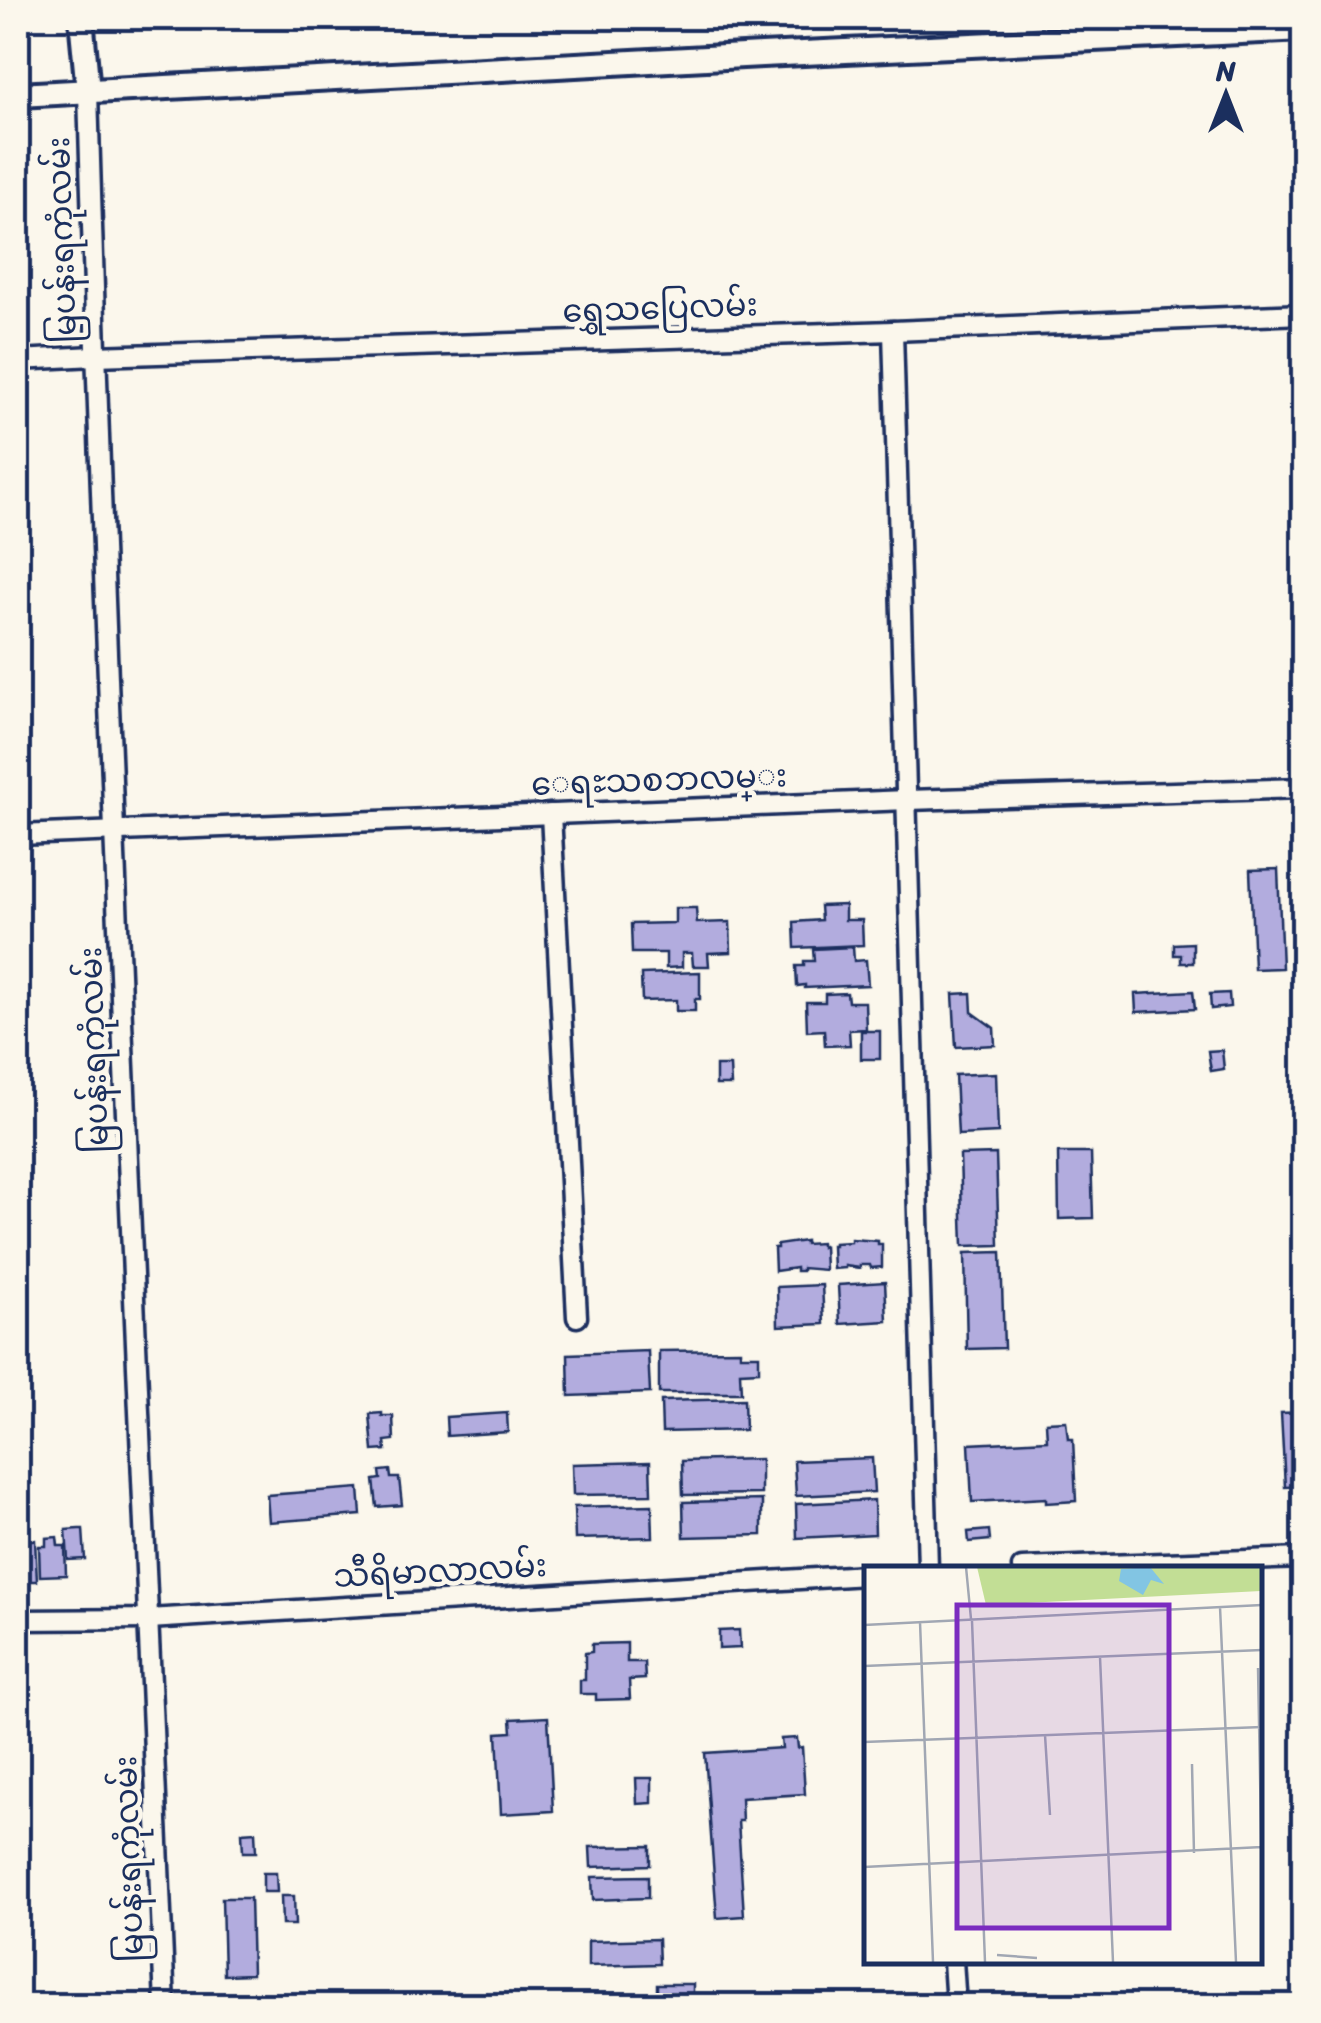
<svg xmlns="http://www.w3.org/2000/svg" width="1321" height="2023" font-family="Sriracha,'Noto Sans Myanmar',sans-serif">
	<rect width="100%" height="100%" fill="#fbf7ec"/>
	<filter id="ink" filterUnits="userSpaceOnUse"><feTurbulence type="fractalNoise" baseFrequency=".01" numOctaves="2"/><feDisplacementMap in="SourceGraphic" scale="20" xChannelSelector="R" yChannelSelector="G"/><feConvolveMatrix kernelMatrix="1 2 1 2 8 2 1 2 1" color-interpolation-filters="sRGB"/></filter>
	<g filter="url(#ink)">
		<!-- building -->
		<g fill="#b2acde" stroke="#1b2f5e" stroke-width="2.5">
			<path d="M1278,869L1282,968L1254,969L1250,870Z"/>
			<path d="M845,905V920H862L863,945L795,948L794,922L821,920L820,906Z"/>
			<path d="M675,908H696L697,923L730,922L731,952L708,953L709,966H693L692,953H682V967L666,968V953H632L631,924L675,923Z"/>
			<path d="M1193,943V963H1181V955H1174V944Z"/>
			<path d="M853,947L854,961L866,960L868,985L805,988V985L797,986L796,966H804V961H814L813,949Z"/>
			<path d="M700,972V999H695V1011H676V1000L642,1001L641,974Z"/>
			<path d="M1193,991L1195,1009L1136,1012L1135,994Z"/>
			<path d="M847,993L848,1002H865L866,1029L849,1030L850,1045L825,1046L824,1030L807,1031L806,1002H825V994Z"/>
			<path d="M971,993L972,1012L994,1028L995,1045L956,1047L953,994Z"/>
			<path d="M1229,993L1230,1007L1211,1009L1210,994Z"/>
			<rect x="861" y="1031" width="19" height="28"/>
			<path d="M1222,1050L1224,1069L1211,1071L1208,1051Z"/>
			<path d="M716,1066H730L731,1085H716Z"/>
			<path d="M996,1073L998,1133L958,1135L955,1075Z"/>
			<path d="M1058,1153H1091L1093,1218L1059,1219Z"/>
			<path d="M996,1154L999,1245L963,1246L960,1155Z"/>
			<path d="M851,1239L878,1241V1244H882V1267L871,1268L870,1265H860V1268L845,1266V1268L833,1269L832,1246H834V1243L851,1242Z"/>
			<path d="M805,1241V1244L821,1243V1247L824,1246L825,1270L802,1268V1271H796V1268L775,1271L774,1248H777V1245Z"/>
			<path d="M1001,1252L1004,1348L967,1349L965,1253Z"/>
			<path d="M885,1282L887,1321L840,1324L838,1285Z"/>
			<path d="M822,1285L824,1324L778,1326L777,1287Z"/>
			<path d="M740,1350V1355H759V1371L740,1372L741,1393H659V1351Z"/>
			<path d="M648,1351L650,1393L569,1396L568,1354Z"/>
			<path d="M1304,1354V1399H1295L1292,1355Z"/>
			<path d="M744,1399L745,1430L662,1432L661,1401Z"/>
			<path d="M1304,1412V1486L1285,1487L1281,1413Z"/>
			<path d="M382,1413V1416H393L394,1440L385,1441L386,1450L373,1451L370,1414Z"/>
			<path d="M507,1413L508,1432L447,1436L446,1417Z"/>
			<path d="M1066,1421L1068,1439H1073L1076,1501L1046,1503V1498L972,1502L969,1444L1047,1440L1046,1422Z"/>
			<path d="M872,1458L874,1492L796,1496L794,1461Z"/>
			<path d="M761,1459V1494L683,1495L682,1461Z"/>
			<path d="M650,1462L651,1494L573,1495L572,1464Z"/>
			<path d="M390,1470L391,1478H399L402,1505L377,1507L374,1480L381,1479L380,1471Z"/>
			<path d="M359,1488L361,1515L269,1522L267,1495Z"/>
			<path d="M762,1500V1535L684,1537L683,1502Z"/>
			<path d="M874,1500L875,1534L797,1538L796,1504Z"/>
			<path d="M652,1505L653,1537L575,1539L574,1507Z"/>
			<path d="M79,1529H83L85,1559L68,1560L66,1530Z"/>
			<path d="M989,1530L990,1540L969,1542L968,1532Z"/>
			<path d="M57,1537L58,1546H65L66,1575L40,1576L39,1546H46V1538Z"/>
			<path d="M18,1540H35L37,1581H18Z"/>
			<path d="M739,1630L740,1648L719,1649V1631Z"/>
			<path d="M627,1643V1662H644L645,1679L629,1680L630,1699L596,1700V1694H580V1680H585V1653L592,1652V1644Z"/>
			<path d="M548,1717L553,1811L501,1814L497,1733L512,1732L511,1719Z"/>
			<path d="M797,1738L798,1748L802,1747L805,1794L741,1798L742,1821H738L744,1916L717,1918L705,1753L782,1748L781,1739Z"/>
			<path d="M636,1778H652V1803L637,1804Z"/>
			<path d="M255,1832L256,1852H243L242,1833Z"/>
			<path d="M650,1846V1865L591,1867L590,1847Z"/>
			<path d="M263,1873H276L277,1892H263Z"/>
			<path d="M648,1876V1898L593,1900L592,1877Z"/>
			<path d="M281,1896H294L295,1925H282Z"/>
			<path d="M222,1898H250L252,1974L224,1975Z"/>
			<path d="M658,1939L659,1964L588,1966V1941Z"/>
			<rect x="657" y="1984" width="36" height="16"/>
			<path d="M500,1996V2006H429V1998Z"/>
		</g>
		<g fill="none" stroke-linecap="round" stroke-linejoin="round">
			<defs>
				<g id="minor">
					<path d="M88,91C106,729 138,1367 165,2006"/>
					<path d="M893,331L928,1568"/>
					<path d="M18,360L95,356L893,331L1304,314"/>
					<path d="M551,814L577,1317"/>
					<path d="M18,835L908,800L1304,788"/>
					<path d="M1022,1568L1304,1558"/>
					<path d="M18,1620L149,1619L866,1575"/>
					<path d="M953,1960L956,2006"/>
				</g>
				<g id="major">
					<path d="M81,18L88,91"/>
					<path d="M18,95L762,55L1304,29"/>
				</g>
			</defs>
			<!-- minor casing -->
			<use href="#minor" stroke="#1b2f5e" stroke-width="25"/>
			<!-- major casing -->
			<use href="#major" stroke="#1b2f5e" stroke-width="30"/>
			<!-- minor -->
			<use href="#minor" stroke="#fbf7ec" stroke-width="18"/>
			<!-- major -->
			<use href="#major" stroke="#fbf7ec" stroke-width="22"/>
		</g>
	</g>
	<g text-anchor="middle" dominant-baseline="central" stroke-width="9" stroke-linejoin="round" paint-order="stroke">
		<!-- street labels -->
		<g font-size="32" fill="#1b2f5e" stroke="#fbf7ec">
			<text transform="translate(62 240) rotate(-92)">မြပန်းရကုံလမ်း</text>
			<text transform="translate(660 308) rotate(-2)">ရွှေသပြေလမ်း</text>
			<text transform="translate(659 780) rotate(-2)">ေရႊသစၥာလမ္း</text>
			<text transform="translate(94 1050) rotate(-92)">မြပန်းရကုံလမ်း</text>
			<text transform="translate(440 1571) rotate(-3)">သီရိမာလာလမ်း</text>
			<text transform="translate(129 1859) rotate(-92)">မြပန်းရကုံလမ်း</text>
		</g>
	</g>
	<!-- overview -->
	<g transform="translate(864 1566)">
		<rect width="398" height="398" fill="#fbf7ec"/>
		<path d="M113,1H397V25L122,39Z" fill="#c2de95"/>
		<path d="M286,1L300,18L287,14L279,29L255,15L257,3Z" fill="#82c5e3"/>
		<path fill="none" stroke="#a1a7b3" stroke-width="2.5" d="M102,1L107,53M356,41L372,396M108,55L121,396M56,56L69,396M0,59L398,39M236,91L249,396M0,100L398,84M394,102L398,318M181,169L186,249M0,176L398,161M328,198L330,287M0,301L398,281M133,389L173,392"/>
		<path fill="#7b2cbf" fill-opacity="0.15" stroke="#7b2cbf" stroke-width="5" d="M93,39H305V362H93Z"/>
		<rect width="398" height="398" fill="none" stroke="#1b2f5e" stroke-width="5"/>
	</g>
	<!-- margin -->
	<rect width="1321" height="2023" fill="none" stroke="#fbf7ec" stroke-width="60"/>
	<rect x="30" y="30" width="1261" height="1963" fill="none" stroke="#1b2f5e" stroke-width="4" filter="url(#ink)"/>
	<!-- north arrow -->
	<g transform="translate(1226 95)" stroke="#fbf7ec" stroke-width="8" paint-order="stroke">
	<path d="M0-8L18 38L0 25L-18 38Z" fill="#1b2f5e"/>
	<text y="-15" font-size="28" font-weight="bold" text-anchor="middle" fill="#1b2f5e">N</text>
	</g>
</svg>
